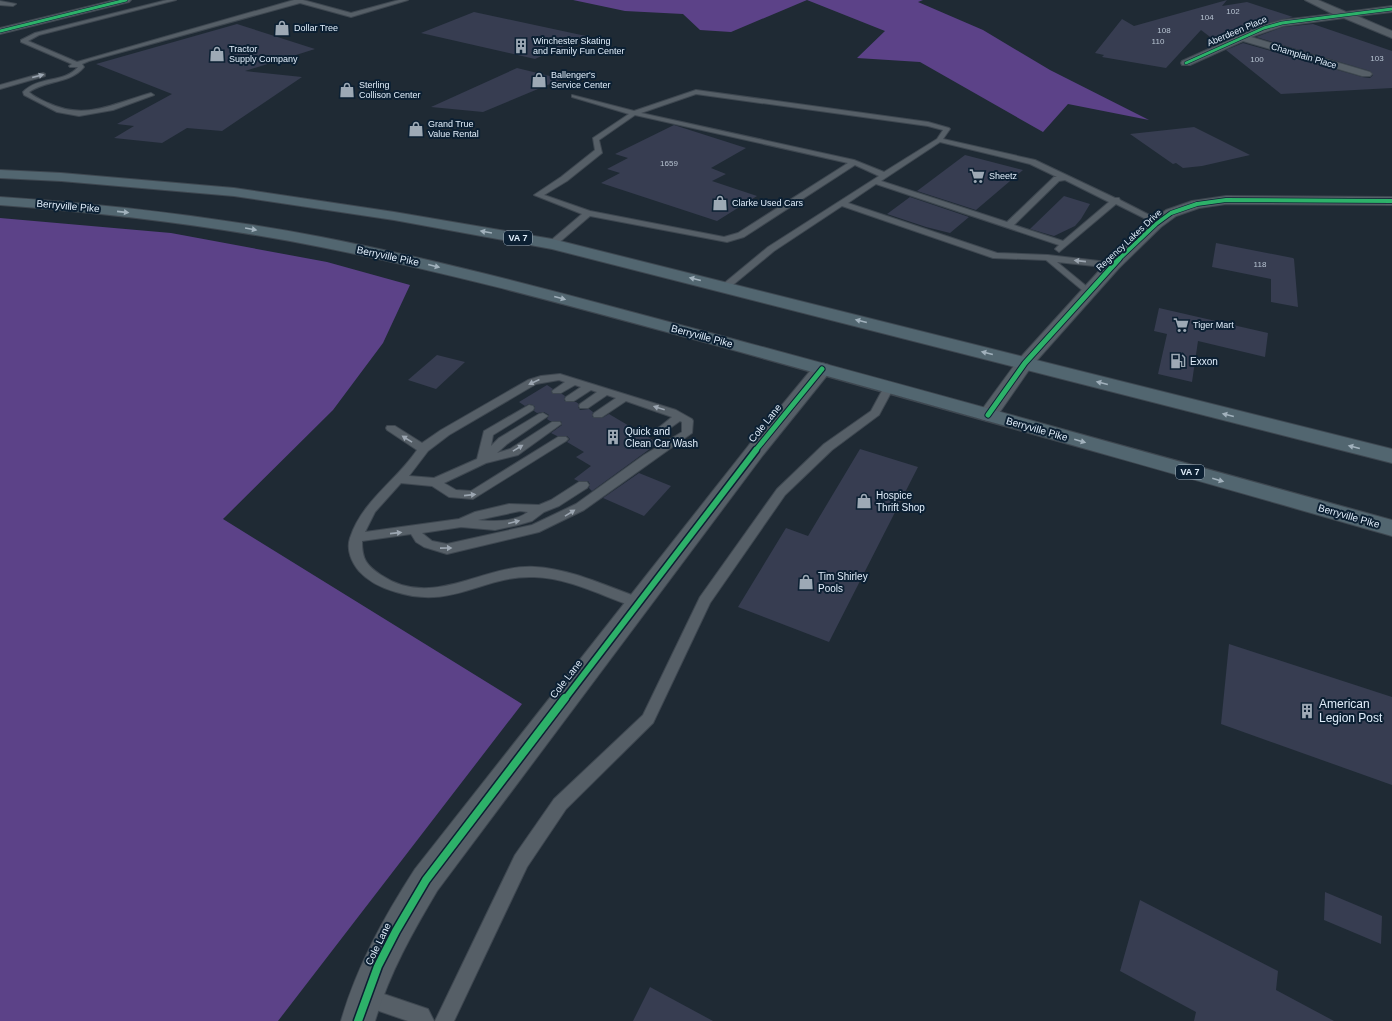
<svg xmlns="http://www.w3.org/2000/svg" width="1392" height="1021" font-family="Helvetica,sans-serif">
	<rect width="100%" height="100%" fill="#1f2a34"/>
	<!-- forest -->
	<g fill="#5c4288">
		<path d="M573,0H807L731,32L700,30L683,14L625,11Z"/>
		<path d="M807,0H923L918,2L983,30L1050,70L1149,120L1068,104L1043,132L920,62L857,58L885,31Z"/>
		<path d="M0,218L171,233L327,262L410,285L383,343L333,410L223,519L522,704L278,1021H0Z"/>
	</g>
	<!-- building -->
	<g fill="#373d51">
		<path d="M1227,0L1222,6L1247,2L1293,17L1260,25L1218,43L1201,30L1166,68L1102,57L1104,55L1095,53L1122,19L1134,26Z"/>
		<path d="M474,12L586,36L535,59L421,33Z"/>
		<path d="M237,24L315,49L245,71L302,77L222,131L187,128L162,143L114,138L134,126L117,124L172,94L96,64Z"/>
		<path d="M1313,24L1392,51V88L1281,94L1226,50L1243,43L1362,77L1370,78L1373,75L1370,71L1256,37L1283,27Z"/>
		<path d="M517,68L562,79L483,112L431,107Z"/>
		<path d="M674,125L746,148L711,168L726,174L712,181L757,196L717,221L601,183L620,173L607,169L628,158L615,154Z"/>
		<path d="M1194,127L1250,155L1202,166L1183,168L1176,163L1173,164L1130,134Z"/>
		<path d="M965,155L1023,170L976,210L917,191Z"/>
		<path d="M1064,196L1090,204L1081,219L1075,226L1054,236L1030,229Z"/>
		<path d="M910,197L969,217L950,233L926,227L887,214Z"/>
		<path d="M1216,243L1293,258L1294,259L1298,307L1271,302V279L1212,267Z"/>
		<path d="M1159,308L1268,333L1265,357L1198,341L1192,382L1158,374L1167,334L1154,331Z"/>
		<path d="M437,355L465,362L436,389L408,380Z"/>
		<path d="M547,385L553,389L551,391L553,394H562L565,396L564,400L566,402H576L579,404L578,407L580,410L589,409L593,412L592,416L594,418H602L609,414L658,443L592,491L589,488L590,484L588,481H578L574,479L591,466L576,457L584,452L567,442L570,439L567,436H557L551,433L562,425L561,421H550L547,419L549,416V415L544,412L537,413L534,411L535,407L533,405L529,404L525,406L519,402Z"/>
		<path d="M860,449L918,467L829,642L738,607L786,528L808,536Z"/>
		<path d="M639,473L671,486L644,516L603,498Z"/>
		<path d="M1229,644L1392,697V785L1221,724Z"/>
		<path d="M1325,892L1382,916L1381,944L1324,920Z"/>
		<path d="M1140,900L1278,971L1276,990L1334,1021H1194L1196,1012L1120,971Z"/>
		<path d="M650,987L713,1021H633Z"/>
	</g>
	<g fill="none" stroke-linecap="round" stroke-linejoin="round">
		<defs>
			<g id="lane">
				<path d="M167,0H176L39,35L28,41L77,62L294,0H303L351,13L399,0H408L351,17L300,3L89,61L82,64L84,67C70,84 46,80 29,92C34,97 42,100 48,103C86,121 114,103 151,93L154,95L113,110L79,116L57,112L24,95L23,92C38,76 65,83 78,67H70L69,66L72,64L21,42V40L35,33Z"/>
				<path d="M0,1L16,4L13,6L0,5Z"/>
				<path d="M43,73L45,74V76L0,89V85Z"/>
				<path d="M696,90L928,122L949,128L950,129L943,139L1035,160L1115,198H1119L1120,200L1163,222L1156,224L1116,204L1059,252L1055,249L1059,245L876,184L848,203L997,253L1048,255L1116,263L1117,265L1113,268L1057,262L1091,290V294L1088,295L1046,260L993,258L842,206L774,251L728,289H722V285L768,247L879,176L855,165L744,237L727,242L590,216L555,246H549V242L582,214L534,195L561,177L595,150L593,138L629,114L572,97V95L634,111ZM696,94L928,126L943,130L937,139L884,172L854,160L641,113ZM635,115L848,163L738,233L724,237L590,211L544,195L567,181L602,153L599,140ZM940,142L1030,164L1057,177H1054L1007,222L881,181ZM1065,180L1109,202L1063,241L1014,225L1059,181Z"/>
				<path d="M560,374L676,410L692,419L693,421L692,433L584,510L539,532L447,554L424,547L416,542L411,534L362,541C362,559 366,565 381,575C433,610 482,564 535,567C572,569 608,587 643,599L645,603L643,607L638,608C604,597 570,578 534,577C483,575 453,610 396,592C382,588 369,582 359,571C352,563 346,550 350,538C362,501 396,481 417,450L387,430L386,428L387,426H395L422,443L441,430L528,380L541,376ZM559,380L565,382L552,391L553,393H561L575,385L581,387L566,397L565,399L566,401H574L591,390L597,392L580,404L579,406L580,408H588L607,395L616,398L594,413L593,415L594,417H602L626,401L672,417L657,429L658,431H666L680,421L682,422V432L644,455L576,504L532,525L447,544L432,541L422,533L461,527L495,530L518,525L532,521L544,512L559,506L587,488L589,485L587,482H579L551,500L539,505L509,504L475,512L459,519L365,532L375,512L401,483L432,486L449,497L473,499L566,441L568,439L566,437H558L471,491L456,490L444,483L486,463L518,455L561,424L560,422H552L510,449L497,453L507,444L548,416L543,413L539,414L499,438L491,446L493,435L533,410L534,408L533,406L529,405L484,431L477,459L434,478L409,476L428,451L449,435L536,384ZM520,511L528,512C515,522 494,522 478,520Z"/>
				<path d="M889,384L894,387L879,415L832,450L785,495L710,603L653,723L566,809L527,867L454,1021H435L515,855L554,799L643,715L700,597L777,489L824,444L871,411L884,387Z"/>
				<path d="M366,988L428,1009L434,1021H408L359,1004L357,997L359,990Z"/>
			</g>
			<g id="street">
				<path d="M115,0H131L129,2L0,34V28Z"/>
				<path d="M1305,0H1318L1346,12L1392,6V12L1357,16L1392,31V38L1344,18L1283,26L1251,37L1370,72L1372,74L1370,76H1362L1243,41L1190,65H1182L1181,63L1182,61L1260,26L1282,20L1333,14Z"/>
				<path d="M1226,196L1392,197V205L1226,204L1199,208L1176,216L1161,227L1119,268L1031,367L995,419L988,421L981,419L978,415L1019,359L1107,262L1151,221L1166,210L1192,201Z"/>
				<path d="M822,363L829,365L831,369L829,373L763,455L437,891C412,933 389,974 375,1021H341C357,966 384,917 415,869L749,445L815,365Z"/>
			</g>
			<g id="highway">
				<path d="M0,170L61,173L234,188L394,212L552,239L1392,449V463L552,249L394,220L234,196L61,181L0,178Z"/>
				<path d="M0,197C108,204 215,217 321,237C460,264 596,303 733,339C953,398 1172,460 1392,520V536C1170,473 949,409 726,348C592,312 458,274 321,247C215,226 108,213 0,205Z"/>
			</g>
		</defs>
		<!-- lane casing -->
		<use href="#lane" stroke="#3e4750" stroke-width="2"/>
		<!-- street casing -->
		<use href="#street" stroke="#3e4750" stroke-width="2"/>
		<!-- highway casing -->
		<use href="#highway" stroke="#3e4750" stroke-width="2"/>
		<!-- lane -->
		<use href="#lane" fill="#565f67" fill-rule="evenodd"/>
		<!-- street -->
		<use href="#street" fill="#565f67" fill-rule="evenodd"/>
		<!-- highway -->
		<use href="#highway" fill="#526670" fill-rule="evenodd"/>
		<defs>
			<g id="cycleway-far4">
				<path d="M0,31L126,0"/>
				<path d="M1186,63L1264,28L1282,23L1392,9"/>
			</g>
			<path id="cycleway-far3" d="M1118,260L1156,224L1171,213L1197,204L1226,200L1392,201"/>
			<g id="cycleway-far2">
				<path d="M988,415L1025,363L1119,259"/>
				<path d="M755,451L822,369"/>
			</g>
			<path id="cycleway-far1" d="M565,699L756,450"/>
			<path id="cycleway" d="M358,1021L378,966L396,931L426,880L565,698"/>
		</defs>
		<!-- cycleway-far4 casing -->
		<use href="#cycleway-far4" stroke="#0c2033" stroke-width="4"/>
		<!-- cycleway-far3 casing -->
		<use href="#cycleway-far3" stroke="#0c2033" stroke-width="5.5"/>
		<!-- cycleway-far2 casing -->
		<use href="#cycleway-far2" stroke="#0c2033" stroke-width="7"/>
		<!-- cycleway-far1 casing -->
		<use href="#cycleway-far1" stroke="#0c2033" stroke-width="9"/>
		<!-- cycleway casing -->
		<use href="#cycleway" stroke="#0c2033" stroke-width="11"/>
		<!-- cycleway-far4 -->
		<use href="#cycleway-far4" stroke="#2db169" stroke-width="3"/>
		<!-- cycleway-far3 -->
		<use href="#cycleway-far3" stroke="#2db169" stroke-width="4"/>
		<!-- cycleway-far2 -->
		<use href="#cycleway-far2" stroke="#2db169" stroke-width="5"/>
		<!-- cycleway-far1 -->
		<use href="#cycleway-far1" stroke="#2db169" stroke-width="6"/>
		<!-- cycleway -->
		<use href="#cycleway" stroke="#2db169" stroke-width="8"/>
	</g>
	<!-- one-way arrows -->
	<defs><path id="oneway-solid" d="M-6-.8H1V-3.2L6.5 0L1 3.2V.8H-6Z"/></defs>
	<g fill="#9ca6b1">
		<use href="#oneway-solid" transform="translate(38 76) rotate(-15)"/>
		<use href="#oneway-solid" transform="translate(1080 261) rotate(-174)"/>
		<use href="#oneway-solid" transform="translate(534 382) rotate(155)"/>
		<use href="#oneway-solid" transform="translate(659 408) rotate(-162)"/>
		<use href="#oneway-solid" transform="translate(407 439) rotate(-148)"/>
		<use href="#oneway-solid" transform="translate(518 448) rotate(-31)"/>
		<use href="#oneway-solid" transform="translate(470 495) rotate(-6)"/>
		<use href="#oneway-solid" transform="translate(570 513) rotate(-32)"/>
		<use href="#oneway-solid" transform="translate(514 522) rotate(-14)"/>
		<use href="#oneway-solid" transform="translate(396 533) rotate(-6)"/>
		<use href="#oneway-solid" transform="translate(446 548) rotate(-1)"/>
	</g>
	<g fill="#a1b1bc">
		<use href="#oneway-solid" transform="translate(123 212) rotate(6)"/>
		<use href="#oneway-solid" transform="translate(251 229) rotate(10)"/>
		<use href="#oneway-solid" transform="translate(486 232) rotate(-170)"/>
		<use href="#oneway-solid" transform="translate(434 266) rotate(14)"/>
		<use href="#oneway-solid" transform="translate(695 279) rotate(-166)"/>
		<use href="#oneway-solid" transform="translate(560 298) rotate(15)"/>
		<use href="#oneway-solid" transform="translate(861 321) rotate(-166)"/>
		<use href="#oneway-solid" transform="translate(987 353) rotate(-166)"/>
		<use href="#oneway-solid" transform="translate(1102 383) rotate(-166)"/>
		<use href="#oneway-solid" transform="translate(1228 415) rotate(-166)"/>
		<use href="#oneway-solid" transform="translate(1080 441) rotate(16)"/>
		<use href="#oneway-solid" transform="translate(1354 447) rotate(-166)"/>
		<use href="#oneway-solid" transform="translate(1218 480) rotate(16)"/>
	</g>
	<!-- icons -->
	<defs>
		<symbol id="shop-bare" viewBox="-9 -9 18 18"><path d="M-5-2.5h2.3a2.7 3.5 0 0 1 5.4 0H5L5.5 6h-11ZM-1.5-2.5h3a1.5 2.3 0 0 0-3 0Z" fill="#9da9b5" stroke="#0c2033" stroke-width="2.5" paint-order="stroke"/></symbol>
		<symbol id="building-bare" viewBox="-9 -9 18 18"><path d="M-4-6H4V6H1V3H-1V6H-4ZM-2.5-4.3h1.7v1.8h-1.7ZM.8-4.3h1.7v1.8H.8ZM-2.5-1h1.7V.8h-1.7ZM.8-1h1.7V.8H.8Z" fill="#9da9b5" stroke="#0c2033" stroke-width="2.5" paint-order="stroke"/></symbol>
		<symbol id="supermarket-bare" viewBox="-9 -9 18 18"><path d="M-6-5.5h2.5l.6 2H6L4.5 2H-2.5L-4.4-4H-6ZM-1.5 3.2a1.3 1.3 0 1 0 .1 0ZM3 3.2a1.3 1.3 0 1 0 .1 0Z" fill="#9da9b5" stroke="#0c2033" stroke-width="2.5" paint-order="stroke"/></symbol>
		<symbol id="fuel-bare" viewBox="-9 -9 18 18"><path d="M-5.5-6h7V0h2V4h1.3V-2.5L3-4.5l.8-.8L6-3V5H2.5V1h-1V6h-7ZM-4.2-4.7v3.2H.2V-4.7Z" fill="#9da9b5" stroke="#0c2033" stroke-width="2.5" paint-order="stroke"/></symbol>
	</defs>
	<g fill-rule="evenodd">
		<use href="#shop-bare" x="271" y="17" width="22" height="22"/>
		<use href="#building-bare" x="510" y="35" width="22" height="22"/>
		<use href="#shop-bare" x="206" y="43" width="22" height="22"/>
		<use href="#shop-bare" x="528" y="69" width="22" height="22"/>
		<use href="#shop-bare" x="336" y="79" width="22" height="22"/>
		<use href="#shop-bare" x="405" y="118" width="22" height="22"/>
		<use href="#supermarket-bare" x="966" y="165" width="22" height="22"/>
		<use href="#shop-bare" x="709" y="192" width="22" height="22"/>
		<use href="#supermarket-bare" x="1170" y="314" width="22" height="22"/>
		<use href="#fuel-bare" x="1167" y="350" width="22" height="22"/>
		<use href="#building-bare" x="602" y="426" width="22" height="22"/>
		<use href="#shop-bare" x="853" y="490" width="22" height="22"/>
		<use href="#shop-bare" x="795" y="571" width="22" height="22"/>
		<use href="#building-bare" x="1296" y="700" width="22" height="22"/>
	</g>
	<g text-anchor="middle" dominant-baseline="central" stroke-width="4" stroke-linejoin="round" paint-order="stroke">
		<!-- number labels -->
		<g font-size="8" fill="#b6c2d0">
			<text x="1233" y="11">102</text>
			<text x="1207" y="17">104</text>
			<text x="1164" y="30">108</text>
			<text x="1158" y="41">110</text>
			<text x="1377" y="58">103</text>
			<text x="1257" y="59">100</text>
			<text x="669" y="163">1659</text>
			<text x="1260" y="264">118</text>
		</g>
		<!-- far-poi labels -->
		<g font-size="9" fill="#e1eefb" stroke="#0c2033" text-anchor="start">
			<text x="294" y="28">Dollar Tree</text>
			<text x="533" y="41">Winchester Skating<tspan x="533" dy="10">and Family Fun Center</tspan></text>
			<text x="229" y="49">Tractor<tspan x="229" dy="10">Supply Company</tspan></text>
			<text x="551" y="75">Ballenger's<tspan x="551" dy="10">Service Center</tspan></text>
			<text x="359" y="85">Sterling<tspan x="359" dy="10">Collison Center</tspan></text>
			<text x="428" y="124">Grand True<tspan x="428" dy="10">Value Rental</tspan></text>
			<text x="989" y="176">Sheetz</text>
			<text x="732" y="203">Clarke Used Cars</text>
			<text x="1193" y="325">Tiger Mart</text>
		</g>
		<!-- far-street labels -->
		<g font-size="9" fill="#e1eefb" stroke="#0c2033">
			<text transform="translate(1237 31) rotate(-23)">Aberdeen Place</text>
			<text transform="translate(1304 56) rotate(17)">Champlain Place</text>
			<text transform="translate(1129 240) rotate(-43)">Regency Lakes Drive</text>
		</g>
		<!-- shield labels -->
		<g fill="#0c2033" stroke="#a1b0bf" stroke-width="1">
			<rect x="504" y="231" width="28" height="14" rx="3"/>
			<rect x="1176" y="465" width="28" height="14" rx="3"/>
		</g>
		<g font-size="9" font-weight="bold" fill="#e1eefb">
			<text x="518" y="238">VA 7</text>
			<text x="1190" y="472">VA 7</text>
		</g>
		<!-- street labels -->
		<g font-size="10" fill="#e1eefb" stroke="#0c2033">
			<text transform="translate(68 206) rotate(5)">Berryville Pike</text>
			<text transform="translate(388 256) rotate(12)">Berryville Pike</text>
			<text transform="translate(702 336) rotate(15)">Berryville Pike</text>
			<text transform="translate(765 423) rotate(-51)">Cole Lane</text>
			<text transform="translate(1037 429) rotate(16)">Berryville Pike</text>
			<text transform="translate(1349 516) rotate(16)">Berryville Pike</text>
			<text transform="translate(566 679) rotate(-52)">Cole Lane</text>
			<text transform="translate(378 944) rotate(-64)">Cole Lane</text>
		</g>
		<!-- poi labels -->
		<g font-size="10" fill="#e1eefb" stroke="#0c2033" text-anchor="start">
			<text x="1190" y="361">Exxon</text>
			<text x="625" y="431">Quick and<tspan x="625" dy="12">Clean Car Wash</tspan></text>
			<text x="876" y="495">Hospice<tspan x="876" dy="12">Thrift Shop</tspan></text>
			<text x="818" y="576">Tim Shirley<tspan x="818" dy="12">Pools</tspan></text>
		</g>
		<!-- near-poi labels -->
		<g font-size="12" fill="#e1eefb" stroke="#0c2033" text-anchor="start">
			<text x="1319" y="704">American<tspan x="1319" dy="14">Legion Post</tspan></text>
		</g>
	</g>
</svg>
